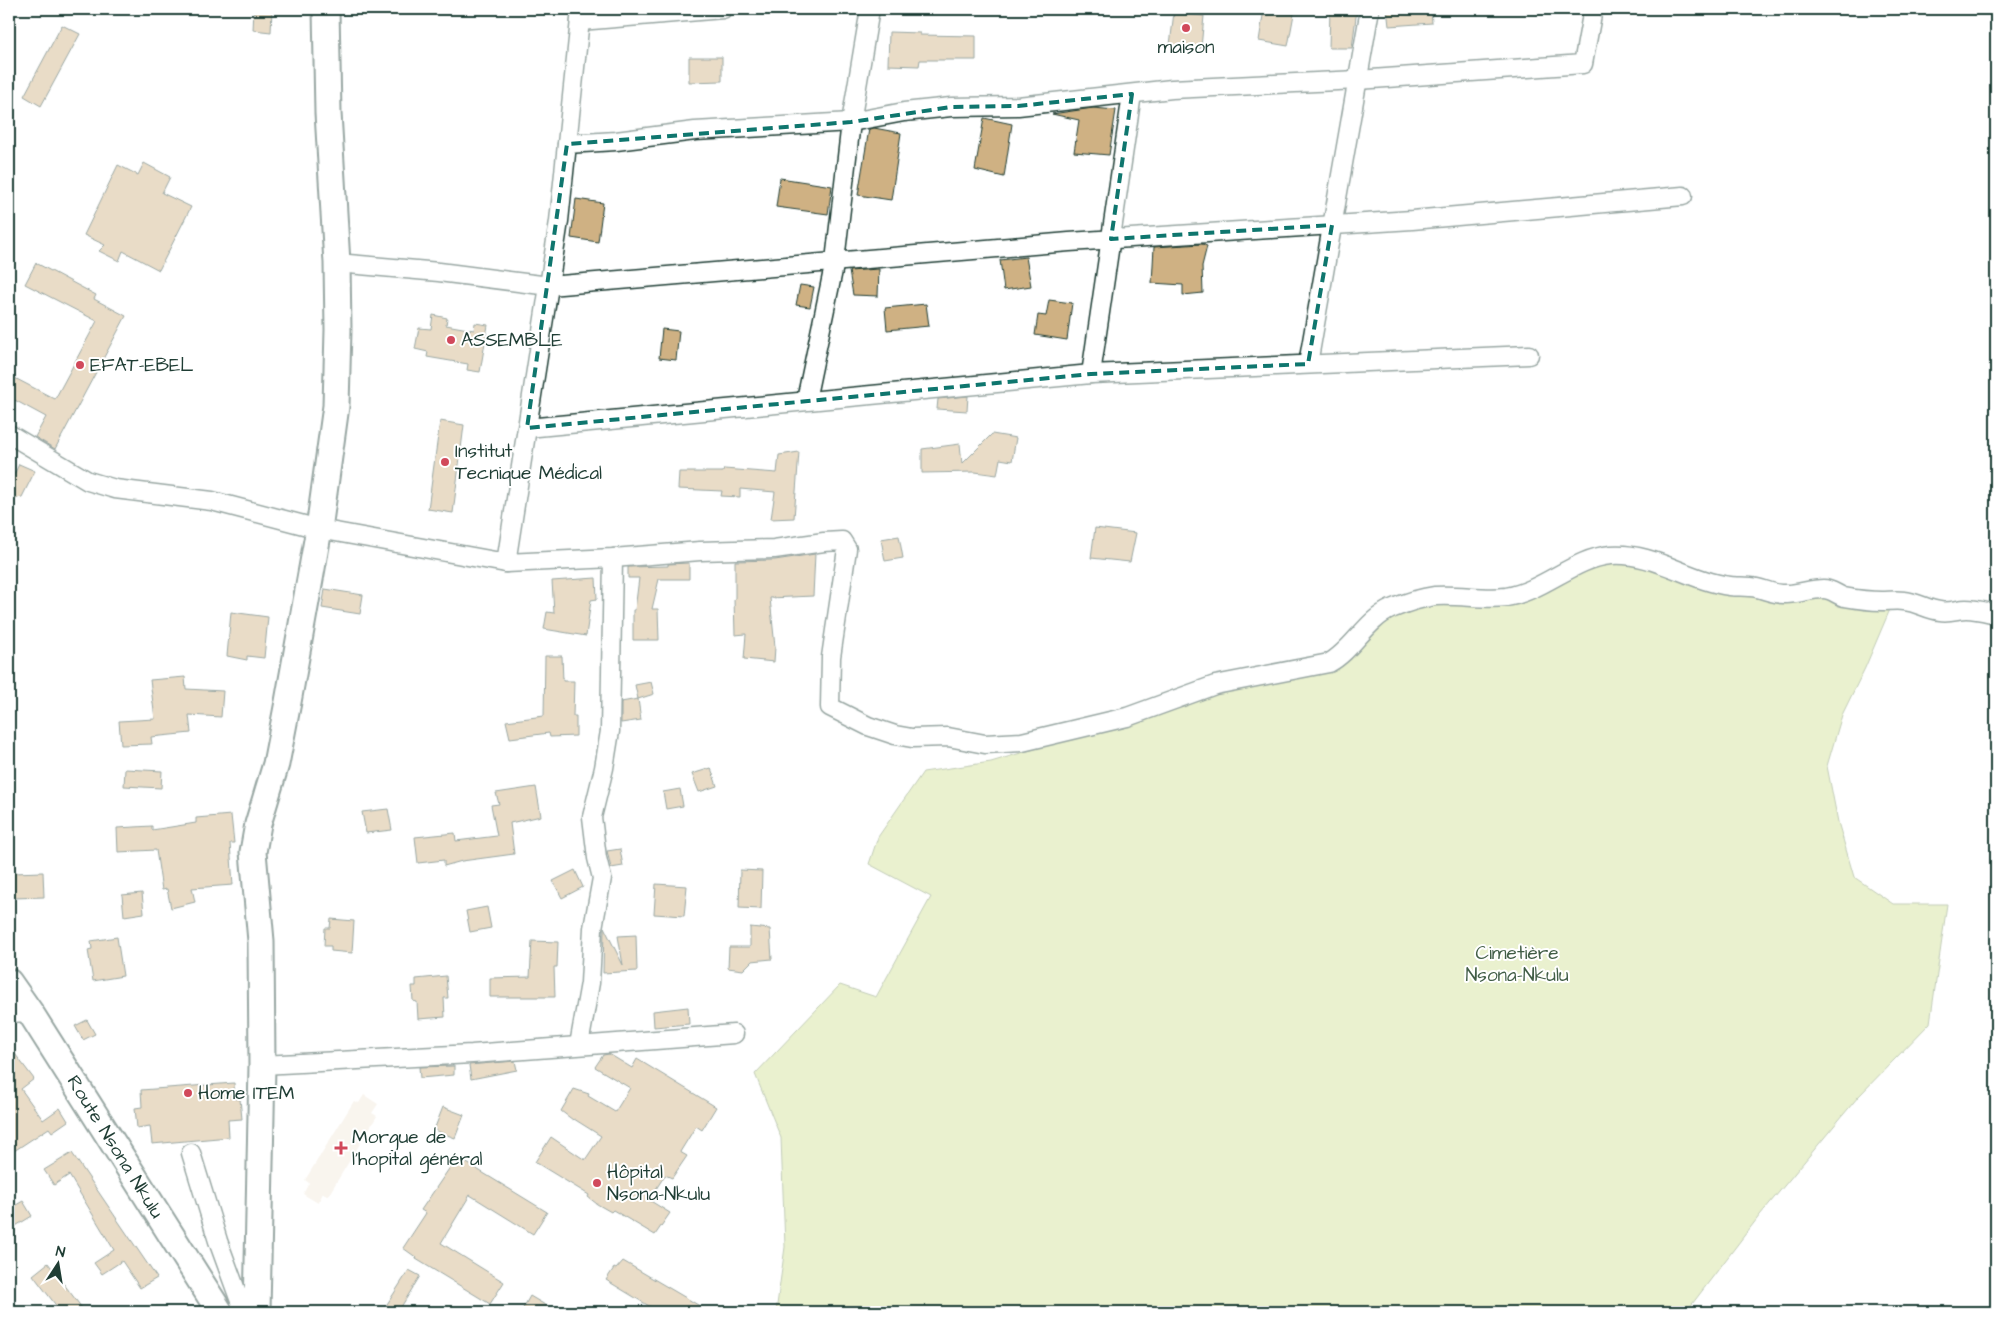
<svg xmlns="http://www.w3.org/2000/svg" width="2005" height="1321" font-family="'Architects Daughter',sans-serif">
	<rect width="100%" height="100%" fill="#fff"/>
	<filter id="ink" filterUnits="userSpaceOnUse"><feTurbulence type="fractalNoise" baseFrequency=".02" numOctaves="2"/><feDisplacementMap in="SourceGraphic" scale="10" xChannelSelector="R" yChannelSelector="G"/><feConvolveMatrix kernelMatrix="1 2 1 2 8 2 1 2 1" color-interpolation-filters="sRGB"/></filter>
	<g filter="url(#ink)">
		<!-- built -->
		<path fill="#f1e8da" d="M364,1095L378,1104L372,1113L377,1116L328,1196L323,1193L318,1203L303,1194L309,1183L305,1180L354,1101L359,1103Z"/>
		<!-- green -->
		<path fill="#d0e094" stroke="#788e64" d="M1608,560L1891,607L1865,668L1842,715L1827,766L1838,822L1854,877L1893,904H1947L1930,1023L1858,1097L1760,1215L1686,1312H776L785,1247L781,1138L755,1074L840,985L876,997L931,897L869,864L878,837L923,772L991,762L1236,688L1333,668L1381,625L1407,606L1442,601L1481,604Z"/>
		<!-- building -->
		<g fill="#cfb183" stroke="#1f3d34">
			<path d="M254,9H272L271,32L253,30Z"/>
			<path d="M1264,9L1294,14L1288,46L1259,41Z"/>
			<path d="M1330,9H1357L1352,48H1329Z"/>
			<path d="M1387,9H1431L1432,23L1389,26Z"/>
			<path d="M1174,12L1204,16L1201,48L1170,45Z"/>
			<path d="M62,25L80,34L41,106L24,96Z"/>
			<path d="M889,32L920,33V35L976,36V60H920L919,66L888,65Z"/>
			<path d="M689,57H722V81L689,82Z"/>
			<path d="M1093,108L1116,110L1109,155L1074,152L1079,120L1052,114Z"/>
			<path d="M984,118L1012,124L1004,177L975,170Z"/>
			<path d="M874,128L901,133L891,200L858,195L869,129Z"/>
			<path d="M144,163L170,177L162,193L191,207L159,270L123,251L119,261L99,251L105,245L84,235L118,165L138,175Z"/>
			<path d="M780,178L832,186L828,214L776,207Z"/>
			<path d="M576,199L603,203L598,242L571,238Z"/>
			<path d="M1202,244L1207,246L1202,266L1203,293L1183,295V285L1152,283L1154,247Z"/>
			<path d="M1026,257L1031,286L1004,290L1000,260Z"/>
			<path d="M36,263L96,295L94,299L126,316L55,449L35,437L46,417L9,397V375L55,399L97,321L25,284Z"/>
			<path d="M879,269L878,296L853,295L849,271Z"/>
			<path d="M800,285L814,287L810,307L796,305Z"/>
			<path d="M1049,300L1072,303L1067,340L1035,335L1038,315L1046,316Z"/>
			<path d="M926,304L929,326L887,330L885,308Z"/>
			<path d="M433,315L447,318L446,325L474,330L475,323L488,325L480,372L467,370L468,364L427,357L428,352L415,349L419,328L431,329Z"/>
			<path d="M662,329L679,331L676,360L659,358Z"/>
			<path d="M968,396L967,411L937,409L938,399Z"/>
			<path d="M440,421L464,425L453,513L428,509Z"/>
			<path d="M992,434L1016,438L1012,461L1000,459L997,475L975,472L922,473V449L960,444L962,464Z"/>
			<path d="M799,452L794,518L771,519L775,492L740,489V497L721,496L722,491L678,489L679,472H723L724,469L777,473L779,455Z"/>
			<path d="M19,464L35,471L22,497L17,498L9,495V486Z"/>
			<path d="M1095,528L1136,533L1130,562L1091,558Z"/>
			<path d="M899,536L903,558L885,561L881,539Z"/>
			<path d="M815,554L813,596L770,598L775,647L774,662L744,659L746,634L735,635L734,599H735V561L775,560Z"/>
			<path d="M689,563V579H659L652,609H658L659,640H633V610H635L639,578H628V567L668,566V564Z"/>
			<path d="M596,578L597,599L591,600L586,636L544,629L547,612L554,613L552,581Z"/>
			<path d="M325,589L363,595L360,614L322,608Z"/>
			<path d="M231,612L268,617L264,658L247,656V660L227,656Z"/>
			<path d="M545,656H562L563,681H574L573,716H576V736L550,737L549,733L510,738L506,721L544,716Z"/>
			<path d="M185,677L186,689L223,691L221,717L189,715L191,733L151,737L152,744L121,745L119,721L155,719L150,680Z"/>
			<path d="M651,682L654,694L638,699L641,720L621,723V702L638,699L635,685Z"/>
			<path d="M711,768L717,786L699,792L692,774Z"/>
			<path d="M125,769L162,771L161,788L124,786Z"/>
			<path d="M536,787L541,816L510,823L514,854L462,861L444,866V860L418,863L415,837L455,833L456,841L497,836L491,805L499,804L496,793Z"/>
			<path d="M680,789L683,806L666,809L663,792Z"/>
			<path d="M388,809L392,830L366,833L362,812Z"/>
			<path d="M231,815L234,843H230L233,885L192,888L195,902L171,908L167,889L162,890L156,850L118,852L117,828L152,826V830L196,823V818Z"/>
			<path d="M620,849L623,866L611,868L607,851Z"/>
			<path d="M575,870L583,887L562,898L553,881Z"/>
			<path d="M740,870L762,871L761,909L739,908Z"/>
			<path d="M43,872L44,897L14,898L13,873Z"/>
			<path d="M656,884L687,886L684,916L654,914Z"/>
			<path d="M142,893L144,913L124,916L122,895Z"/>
			<path d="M487,907L491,928L470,932L466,911Z"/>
			<path d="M331,919L354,921L352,953L331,951V946H324L325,928H330Z"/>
			<path d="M604,927L623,965L618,936L636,935L637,971L603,973Z"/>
			<path d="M750,927L770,929L772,959L752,961L743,970L728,968L729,947H750Z"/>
			<path d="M117,937L123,976L93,981L88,950L92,949L91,941Z"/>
			<path d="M532,941L558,942L557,967H554L555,997H490V978L530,977Z"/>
			<path d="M446,976L448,998H444L445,1017L418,1019L417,1002L413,1001L412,986H416V979Z"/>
			<path d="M688,1007L689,1024L654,1027L653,1011Z"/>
			<path d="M87,1020L95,1034L83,1040L75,1026Z"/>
			<path d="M9,1046L34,1079L21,1089L43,1120L60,1108L68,1121L52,1132L49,1128L14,1151L9,1143Z"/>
			<path d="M609,1054L632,1068L637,1059L716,1107L702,1130L696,1126L680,1152L687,1156L672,1178L665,1175L649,1200L670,1213L655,1235L613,1210L611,1212L597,1204L588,1197L589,1195L535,1162L551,1137L585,1160L601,1136L574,1119L573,1120L561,1111L574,1089L589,1094L588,1096L615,1112L630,1088L595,1067L603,1055Z"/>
			<path d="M515,1061L517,1070L471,1079L469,1065Z"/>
			<path d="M454,1066V1075L420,1078L419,1067Z"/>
			<path d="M234,1083L235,1099H240L242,1119L228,1120L229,1137L152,1144L150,1126L137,1128L135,1108L142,1107L141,1090Z"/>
			<path d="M443,1107L464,1115L455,1138L434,1130Z"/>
			<path d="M72,1153L157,1278L140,1288L122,1261L102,1274L94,1263L114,1250L69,1175L54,1185L44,1170Z"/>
			<path d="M457,1157L547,1212L533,1234L470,1195L441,1243L504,1282L490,1304L416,1259L417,1258L403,1248L426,1213L421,1210Z"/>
			<path d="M23,1201L32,1216L9,1230V1209Z"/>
			<path d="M623,1261L710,1312H659L606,1280L614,1268L616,1269Z"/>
			<path d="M48,1263L85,1312H61L33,1275Z"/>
			<path d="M409,1270L420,1276L398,1312H382Z"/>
			<path d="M530,1296L557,1312H521Z"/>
		</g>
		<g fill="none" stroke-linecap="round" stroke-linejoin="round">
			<defs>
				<g id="street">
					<path d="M580,21L723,9"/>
					<path d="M567,144L581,10"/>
					<path d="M337,263L439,272L549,286L559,221L567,144L616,141L695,131L851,122L904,112L951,107L1018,106L1172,89L1358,80L1583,64L1593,9"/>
					<path d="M1308,364L1370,9"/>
					<path d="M1091,374L1132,94"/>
					<path d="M806,400L835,261L851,122L870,9"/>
					<path d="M527,428L1091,374L1529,355"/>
					<path d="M9,434L88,481L115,489L212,501L319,529L506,563L613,558L700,551L774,549L824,542L842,541L847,549L831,657L830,707L868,726L895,735L912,738L948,737L985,744L1022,742L1127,717L1215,685L1329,663C1352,651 1366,620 1391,609C1405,603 1420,598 1435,596C1459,594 1483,600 1506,597C1544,591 1574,558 1611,555C1654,552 1689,581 1730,586C1739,587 1748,586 1757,588C1766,590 1776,595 1786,594C1798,594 1811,589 1823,589C1832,589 1837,595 1844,597C1855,599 1870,601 1882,601C1889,601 1897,600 1904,601C1917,602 1928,610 1940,611C1949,613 1958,609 1966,609C1976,609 1987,612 1996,614"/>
					<path d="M506,563L549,286L1069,242L1412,220L1683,196"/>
					<path d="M9,1013L30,1012"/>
					<path d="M579,1045L590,983L593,928L602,878L597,858L592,817L604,768L610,731L613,558"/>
					<path d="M262,1065L472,1054L734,1034"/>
					<path d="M191,1153L218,1241L244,1312"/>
				</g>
				<g id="secondary">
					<path d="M9,982L30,1012L220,1312"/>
					<path d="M257,1312L262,1065L261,941L253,852L258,824L276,764L288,702L319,529L336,406L338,330L337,263L328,113L326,9"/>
				</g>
			</defs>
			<!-- street casing -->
			<use href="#street" stroke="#1f3d34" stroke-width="21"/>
			<!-- secondary casing -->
			<use href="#secondary" stroke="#1f3d34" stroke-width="29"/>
			<!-- street -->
			<use href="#street" stroke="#fff" stroke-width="18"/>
			<!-- secondary -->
			<use href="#secondary" stroke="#fff" stroke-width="25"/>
		</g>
	</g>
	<!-- marked area -->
	<path d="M0 0H2005V1321H0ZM1132,94L1111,239L1332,225L1308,364L1091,374L527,428L567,144L851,122L951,107L1018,106Z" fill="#fff" fill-opacity=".55" fill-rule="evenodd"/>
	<path fill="none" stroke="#0f766e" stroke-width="4" stroke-dasharray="10 6" stroke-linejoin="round" d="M1132,94L1111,239L1332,225L1308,364L1091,374L527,428L567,144L851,122L951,107L1018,106Z"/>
	<!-- markers -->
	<g fill="#d1495b" stroke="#fff" stroke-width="2">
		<circle cx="1186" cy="28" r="5"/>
		<circle cx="451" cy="340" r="5"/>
		<circle cx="80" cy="365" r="5"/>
		<circle cx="445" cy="462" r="5"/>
		<circle cx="188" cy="1093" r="5"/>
		<path d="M338.5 1140.5h5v5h5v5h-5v5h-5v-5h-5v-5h5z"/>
		<circle cx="597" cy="1183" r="5"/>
	</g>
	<g text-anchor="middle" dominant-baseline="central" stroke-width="4" stroke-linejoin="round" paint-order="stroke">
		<!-- poi labels -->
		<g font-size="19" fill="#1f3d34" stroke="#fff" text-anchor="start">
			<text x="1186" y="47" text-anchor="middle">maison</text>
			<text x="461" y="340">ASSEMBLE</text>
			<text x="90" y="365">EFAT-EBEL</text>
			<text x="455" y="451">Institut<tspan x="455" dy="22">Tecnique Médical</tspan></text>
			<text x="198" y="1093">Home ITEM</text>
			<text x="352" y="1137">Morgue de<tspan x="352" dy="22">l'hopital général</tspan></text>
			<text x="607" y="1172">Hôpital<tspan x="607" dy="22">Nsona-Nkulu</tspan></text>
		</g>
		<!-- park labels -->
		<g font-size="19" fill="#425e47" stroke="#fff">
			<text x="1517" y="953">Cimetière<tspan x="1517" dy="22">Nsona-Nkulu</tspan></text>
		</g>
		<!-- street labels -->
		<g font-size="19" fill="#1f3d34" stroke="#fff">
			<text transform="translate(115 1147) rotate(58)">Route Nsona Nkulu</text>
		</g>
	</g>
	<!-- margin -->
	<rect width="2005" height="1321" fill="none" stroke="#fff" stroke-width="30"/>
	<rect x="15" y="15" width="1975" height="1291" fill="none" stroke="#1f3d34" stroke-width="2" filter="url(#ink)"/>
	<!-- north arrow -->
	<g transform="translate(58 1264) rotate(12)" stroke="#ffffff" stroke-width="4" paint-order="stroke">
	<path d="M0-4L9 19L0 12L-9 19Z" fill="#1f3d34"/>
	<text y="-8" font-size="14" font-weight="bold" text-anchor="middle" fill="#1f3d34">N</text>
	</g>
</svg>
